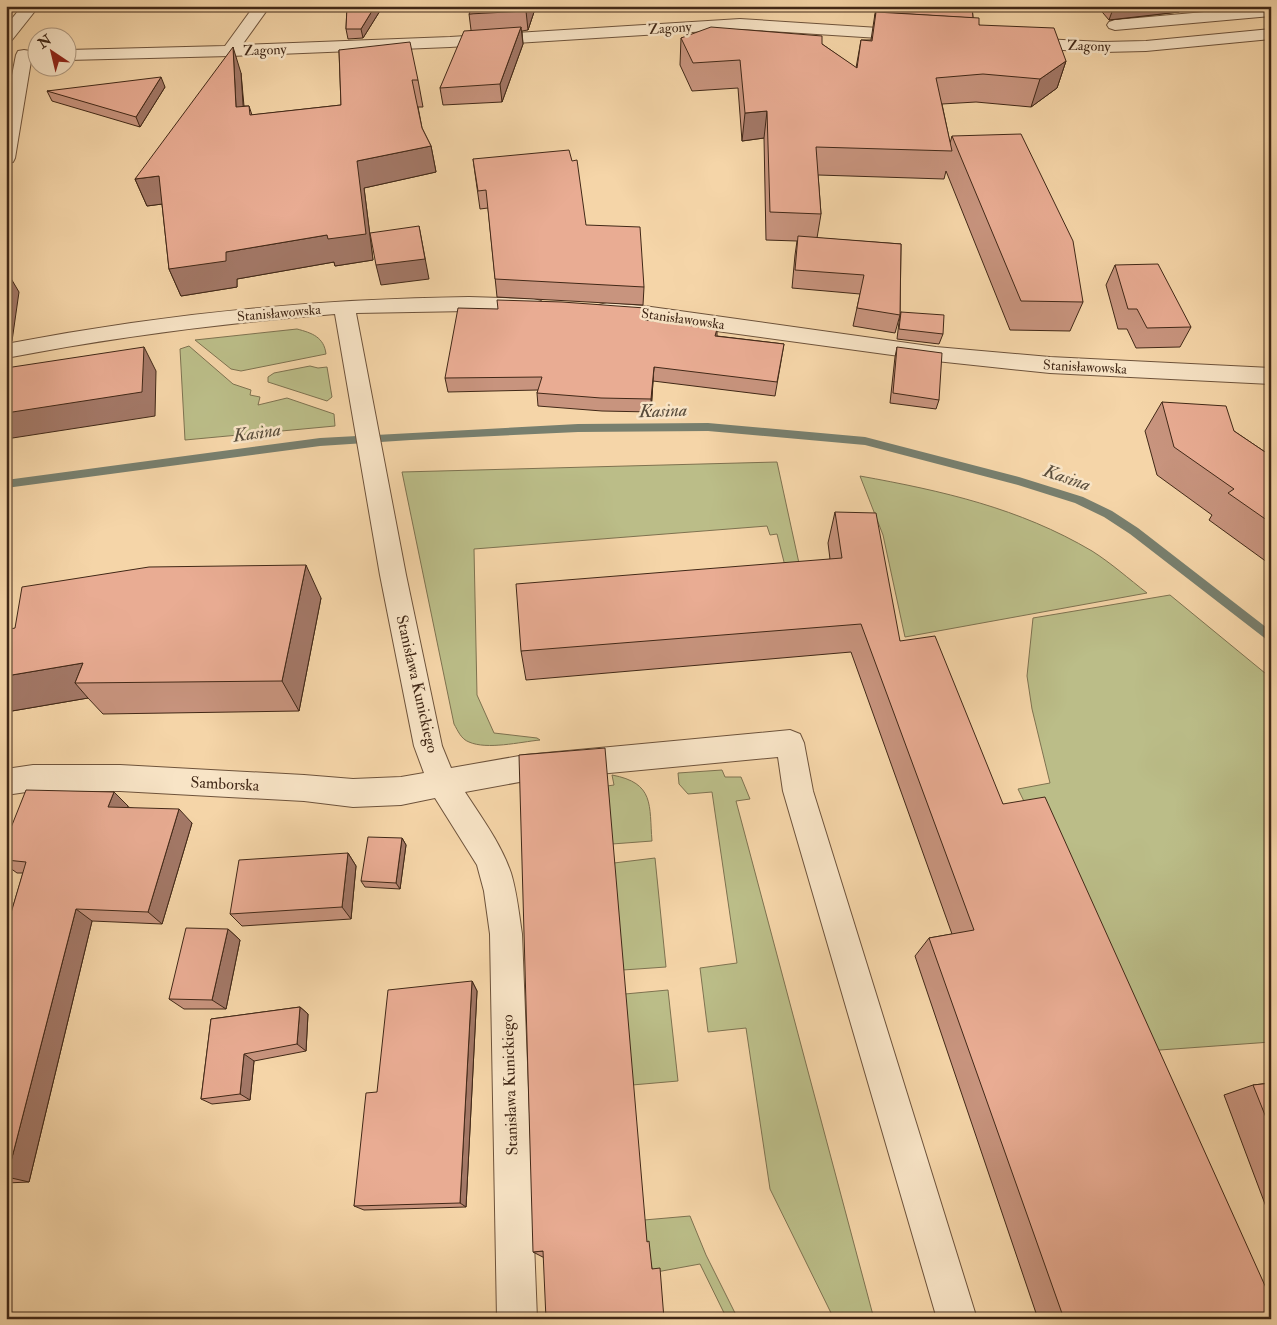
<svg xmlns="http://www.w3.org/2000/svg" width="1277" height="1325" font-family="'IM FELL Double Pica',serif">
	<rect width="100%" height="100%" fill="#f5d5a8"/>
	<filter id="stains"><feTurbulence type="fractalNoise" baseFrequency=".004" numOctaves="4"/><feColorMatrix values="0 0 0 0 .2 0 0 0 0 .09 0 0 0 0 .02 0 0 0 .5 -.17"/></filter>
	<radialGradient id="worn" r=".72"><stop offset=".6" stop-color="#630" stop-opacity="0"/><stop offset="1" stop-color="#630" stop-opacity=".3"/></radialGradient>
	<!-- green -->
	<g fill="#bbbd88" stroke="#7e7250">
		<path d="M297,329C312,333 324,337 326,354L241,371L231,369L195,340Z"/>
		<path d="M189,346L233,384L251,390L250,395L260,397L258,405L287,398L334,414L335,426L185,440L180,349Z"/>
		<path d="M310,366L318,368L327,367L332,397L327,401L268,382V377L274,373Z"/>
		<path d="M777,462L802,577L788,578L777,534L770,535L767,526L474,549L477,695L494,733L537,738L540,740C520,742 487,750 469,742C461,739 458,731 454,724L402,472Z"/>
		<path d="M860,476C943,491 1019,508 1092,551C1111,563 1129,579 1147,593L905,637L883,535Z"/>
		<path d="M1170,595L1271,678V1042L1146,1051L1018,789L1050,783L1032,709L1027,676L1033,618Z"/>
		<path d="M722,770L725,777H741L750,799L736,801L874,1319H834L770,1189L746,1028L708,1032L700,968L737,963L712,792L688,794L679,784L678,773Z"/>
		<path d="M612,775C655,783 649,805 652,841L612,844L607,786L614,785Z"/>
		<path d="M655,858L666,967L623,970L614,863Z"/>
		<path d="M668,990L678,1081L632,1085L625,994Z"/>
		<path d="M690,1216L706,1255L738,1319H727L700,1264L651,1273L644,1220Z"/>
	</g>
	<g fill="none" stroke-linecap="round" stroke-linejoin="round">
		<!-- stream -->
		<path fill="#787f6e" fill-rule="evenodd" d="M708,423L865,437L1019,477L1083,497L1112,511L1138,528L1271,631V643L1130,534L1104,517L1075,503L1018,485L865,445L708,431L578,432L411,440L320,446L6,488V480L320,438L578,424Z"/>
		<defs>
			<g id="minor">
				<path d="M22,6H39L12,40L6,42V26Z"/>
				<path d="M254,6H270L242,45L450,37L740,19L910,30L916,32L918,35L916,38L910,40L740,29L450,47L230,56L68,60V50L225,46Z"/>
				<path d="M1271,6V16L1115,30L1109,28L1107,25L1109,22L1115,20Z"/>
				<path d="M1271,29V39L1146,51L1103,52L1023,48L1017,46L1015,43L1017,40L1023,38L1103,42L1146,41Z"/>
				<path d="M24,50L30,51L32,55L15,158L13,162L6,163V106L16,55L18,51Z"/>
				<path d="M469,297L534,299L541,301L545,306L541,311L534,313L469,311L356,313L406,575L442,746L451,768L525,755L790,730L800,734L804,743L813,791L977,1319H937L783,791L778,757L525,781L465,792C482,818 501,844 511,873C517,893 519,914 522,934L537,1319H497L490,934L484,891L477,865L435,798L401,805L353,807L304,801L120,791H33L6,795V769L33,765H120L304,775L353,779L401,777L424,773L414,746L380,575L335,314C224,323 115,337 6,358V344C161,314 312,299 469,297Z"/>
				<path d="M607,303L644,306L936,347L1050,357L1271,368V384L1050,373L936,361L599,315L596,310L599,305Z"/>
			</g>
		</defs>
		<!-- minor casing -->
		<use href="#minor" stroke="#6e533b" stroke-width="2"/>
		<!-- minor -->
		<use href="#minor" fill="#f8e4c6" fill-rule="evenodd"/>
	</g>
	<!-- wall -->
	<g fill="#c8947e" stroke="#412817">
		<path d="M347,6H383L363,38L348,39L346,29Z"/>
		<path d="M536,6L528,30L522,31L523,44L502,102L443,105L440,88L471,30L469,14Z"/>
		<path d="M860,6H972L973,18L979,25L1066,61L1057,88L1031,107L976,102L942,104L950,143L952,136L1083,302L1070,331L1010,330L946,171L944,179L818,175L821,214L817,238L901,244L900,315L895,333L853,326L860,294L792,288L795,255L797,241L766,240L764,138L742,141L738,88L692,91L680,65L681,38L822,44L856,68L861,40H871L876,7Z"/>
		<path d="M1097,6H1187L1179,12L1109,20Z"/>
		<path d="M1206,6H1252L1209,10Z"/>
		<path d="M339,50L418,80L423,107H418L422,128L431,146L436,172L364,188L373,260L335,266L334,262L237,279V287L181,296L169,269L162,204L147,206L135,179L241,73L244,106H249L252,115L341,105Z"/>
		<path d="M165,87L140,127L52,101L47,91Z"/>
		<path d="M473,159L586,225L644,287L643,305L497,297L488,208L480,209Z"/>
		<path d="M1271,237V249L1267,243Z"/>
		<path d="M1115,265L1191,327L1180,347L1136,348L1127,329H1118L1106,285Z"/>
		<path d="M901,312L943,334L939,344L897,339L899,322Z"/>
		<path d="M645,320L717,329V336L784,344L775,396L653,381L651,412L602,411L538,406L537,393L538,390L448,392L445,378Z"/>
		<path d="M897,347L939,400L936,409L890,403L895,357Z"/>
		<path d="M1162,402L1234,431L1271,456V565L1209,520L1212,515L1157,475L1145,431Z"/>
		<path d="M835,512L900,641L1003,804L1271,1319H1038L915,956L929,938L952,934L851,652L526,680L521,651L830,559L828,543Z"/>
		<path d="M321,598L299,711L103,714L88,698L6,712V676Z"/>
		<path d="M114,792L128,806V807L192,823L162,924L92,921L29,1182L6,1183V930L23,873H17L6,865V840Z"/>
		<path d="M402,838L406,845L400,889L365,887L361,881Z"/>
		<path d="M348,853L356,866L351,919L242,926L230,914Z"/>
		<path d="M228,929L240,940L226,1009H184L169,999Z"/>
		<path d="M472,981L477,991L466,1207L364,1210L354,1206L377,1092Z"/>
		<path d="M300,1007L308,1014L306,1051L254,1061L250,1100L212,1104L201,1099L211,1019Z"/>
		<path d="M1271,1083V1220L1224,1095L1253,1085Z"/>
		<path d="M647,1242L652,1269L664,1319L533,1252Z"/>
	</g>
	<!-- shaded-wall -->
	<g fill="#a37867" stroke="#412817">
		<path d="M6,6H10L6,11Z"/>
		<path d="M375,6H383L363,38L361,29Z"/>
		<path d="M528,6H536L528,30L526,11Z"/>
		<path d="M1114,6H1187L1179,12L1109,20Z"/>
		<path d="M521,27L523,44L502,102L500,84Z"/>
		<path d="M233,47L241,73L245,134L236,107Z"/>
		<path d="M1066,61L1057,88L1031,107L1040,79Z"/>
		<path d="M161,77L165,87L140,127L136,117Z"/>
		<path d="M767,111L764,138L742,141L745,113Z"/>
		<path d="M431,146L436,172L364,188L373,260L335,266L334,262L237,279V287L181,296L169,269L226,252L327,235L357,161Z"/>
		<path d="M159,176L170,203L147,206L135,179Z"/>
		<path d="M419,226L429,279L381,285L376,265Z"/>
		<path d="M6,270L19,292L12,341L6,343Z"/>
		<path d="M144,347L156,371L155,416L6,439V413Z"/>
		<path d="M6,354L10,359L6,383Z"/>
		<path d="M654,367L653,381L651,412V399Z"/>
		<path d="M306,565L321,598L299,711L282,681Z"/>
		<path d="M83,663L75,683L88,698L6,712V676Z"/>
		<path d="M114,792L128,806L123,821L108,807Z"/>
		<path d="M179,809L192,823L162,924L148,912Z"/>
		<path d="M402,838L406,845L400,889L396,883Z"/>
		<path d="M348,853L356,866L351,919L342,907Z"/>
		<path d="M76,909L92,921L29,1182L7,1177Z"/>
		<path d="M228,929L240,940L226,1009L212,1000Z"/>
		<path d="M472,981L477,991L466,1207L460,1203Z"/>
		<path d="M300,1007L308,1014L306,1051L297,1044Z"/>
		<path d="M244,1054L254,1061L250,1100L240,1094Z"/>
	</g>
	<!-- building -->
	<g fill="#e9ac93" stroke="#412817">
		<path d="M347,6H375L361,29H346Z"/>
		<path d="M473,6H528L526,11L469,14Z"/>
		<path d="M877,6H972L973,18L876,12L875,16Z"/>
		<path d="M876,12L979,18V25L1054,28L1066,61L1040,79L983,74L936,78L952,151L816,147L821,214L770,212L767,111L745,113L740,60L693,63L681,38L711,27L822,36V44L857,68L861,40L872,41Z"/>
		<path d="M521,27L500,84L440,88L464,31Z"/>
		<path d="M410,42L418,80H412L422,128L431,146L357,161L366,234L328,239L327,235L226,252V261L169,269L159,176L135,179L233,47L236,107L249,106L250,115L341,105L339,50Z"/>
		<path d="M161,77L136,117L47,91Z"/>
		<path d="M1021,134L1073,241L1083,302L1021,301L952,136Z"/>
		<path d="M569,150L572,161L577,160L586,225L640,227L644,287L495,279L486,190L478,191L473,159Z"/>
		<path d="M419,226L425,259L376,265L370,233Z"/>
		<path d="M798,236L901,244L900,315L857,308L864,275L795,270Z"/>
		<path d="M1158,264L1191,327L1147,328L1137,309H1128L1115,265Z"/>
		<path d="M497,300L562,302L645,308V320L717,329L715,336L784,344L777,382L654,367L651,399L601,398L537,393L542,377L445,378L458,308L498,309Z"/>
		<path d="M901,312L944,315L943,334L899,329Z"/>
		<path d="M144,347L142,392L6,413V368Z"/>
		<path d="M897,347L942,353L939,400L893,393Z"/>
		<path d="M1162,402L1226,406L1234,431L1271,456V523L1228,493L1234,489L1174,447Z"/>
		<path d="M835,512L876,513L900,641L935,636L1003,804L1045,797L1271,1299V1319H1064L929,938L974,930L861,624L521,651L516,584L842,558Z"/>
		<path d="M306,565L282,681L75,683L83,663L6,676V630L15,628L22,587L149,567Z"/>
		<path d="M605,748L647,1242L649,1241L652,1269L660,1268L664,1319H546L543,1251L533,1252L519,755Z"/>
		<path d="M26,790L114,792L108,807L179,809L148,912L76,909L7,1177H6V930L26,862L6,860V840Z"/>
		<path d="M368,837L402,838L396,883L361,881Z"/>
		<path d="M348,853L342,907L230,914L239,860Z"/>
		<path d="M186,928L228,929L212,1000L169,999Z"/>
		<path d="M472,981L460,1203L354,1206L366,1093L377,1092L388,990Z"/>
		<path d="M300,1007L297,1044L244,1054L240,1094L201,1099L211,1019Z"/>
		<path d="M1271,1083V1130L1253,1085Z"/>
	</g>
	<g text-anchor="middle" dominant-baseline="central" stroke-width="5" stroke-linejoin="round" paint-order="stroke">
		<!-- far-street labels -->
		<g font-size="14" fill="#412817" stroke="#f8e4c6">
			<text transform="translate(670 28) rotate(-4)">Zagony</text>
			<text transform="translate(1089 46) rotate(2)">Zagony</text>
			<text transform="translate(265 50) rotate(-2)">Zagony</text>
			<text transform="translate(279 313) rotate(-5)">Stanisławowska</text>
			<text transform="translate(683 319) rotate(8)">Stanisławowska</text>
			<text transform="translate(1085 367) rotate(3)">Stanisławowska</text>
		</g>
		<!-- street labels -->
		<g font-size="16" fill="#412817" stroke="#f8e4c6">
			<text transform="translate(417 684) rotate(77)">Stanisława Kunickiego</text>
			<text transform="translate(225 784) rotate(3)">Samborska</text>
			<text transform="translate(510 1085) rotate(-92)">Stanisława Kunickiego</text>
		</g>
		<!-- water labels -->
		<g font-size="18" font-style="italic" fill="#584c3b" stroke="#f8e4c6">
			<text transform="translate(663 411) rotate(-2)">Kasina</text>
			<text transform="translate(257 433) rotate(-8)">Kasina</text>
			<text transform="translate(1067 478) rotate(19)">Kasina</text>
		</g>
	</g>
	<!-- margin -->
	<rect width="1277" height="1325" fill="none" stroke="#f5d5a8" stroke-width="25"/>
	<rect x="8" y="8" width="1262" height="1310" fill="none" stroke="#412817" stroke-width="2.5"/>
	<rect x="12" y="12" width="1252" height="1300" fill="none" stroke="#412817"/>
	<!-- north arrow -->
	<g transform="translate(52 52) rotate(325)"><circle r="24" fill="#f8e4c6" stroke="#af9980"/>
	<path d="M0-4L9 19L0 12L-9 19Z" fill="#8f2418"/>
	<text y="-8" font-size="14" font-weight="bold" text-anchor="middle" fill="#412817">N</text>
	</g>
	<rect width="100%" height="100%" filter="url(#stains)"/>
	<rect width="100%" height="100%" fill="url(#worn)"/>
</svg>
